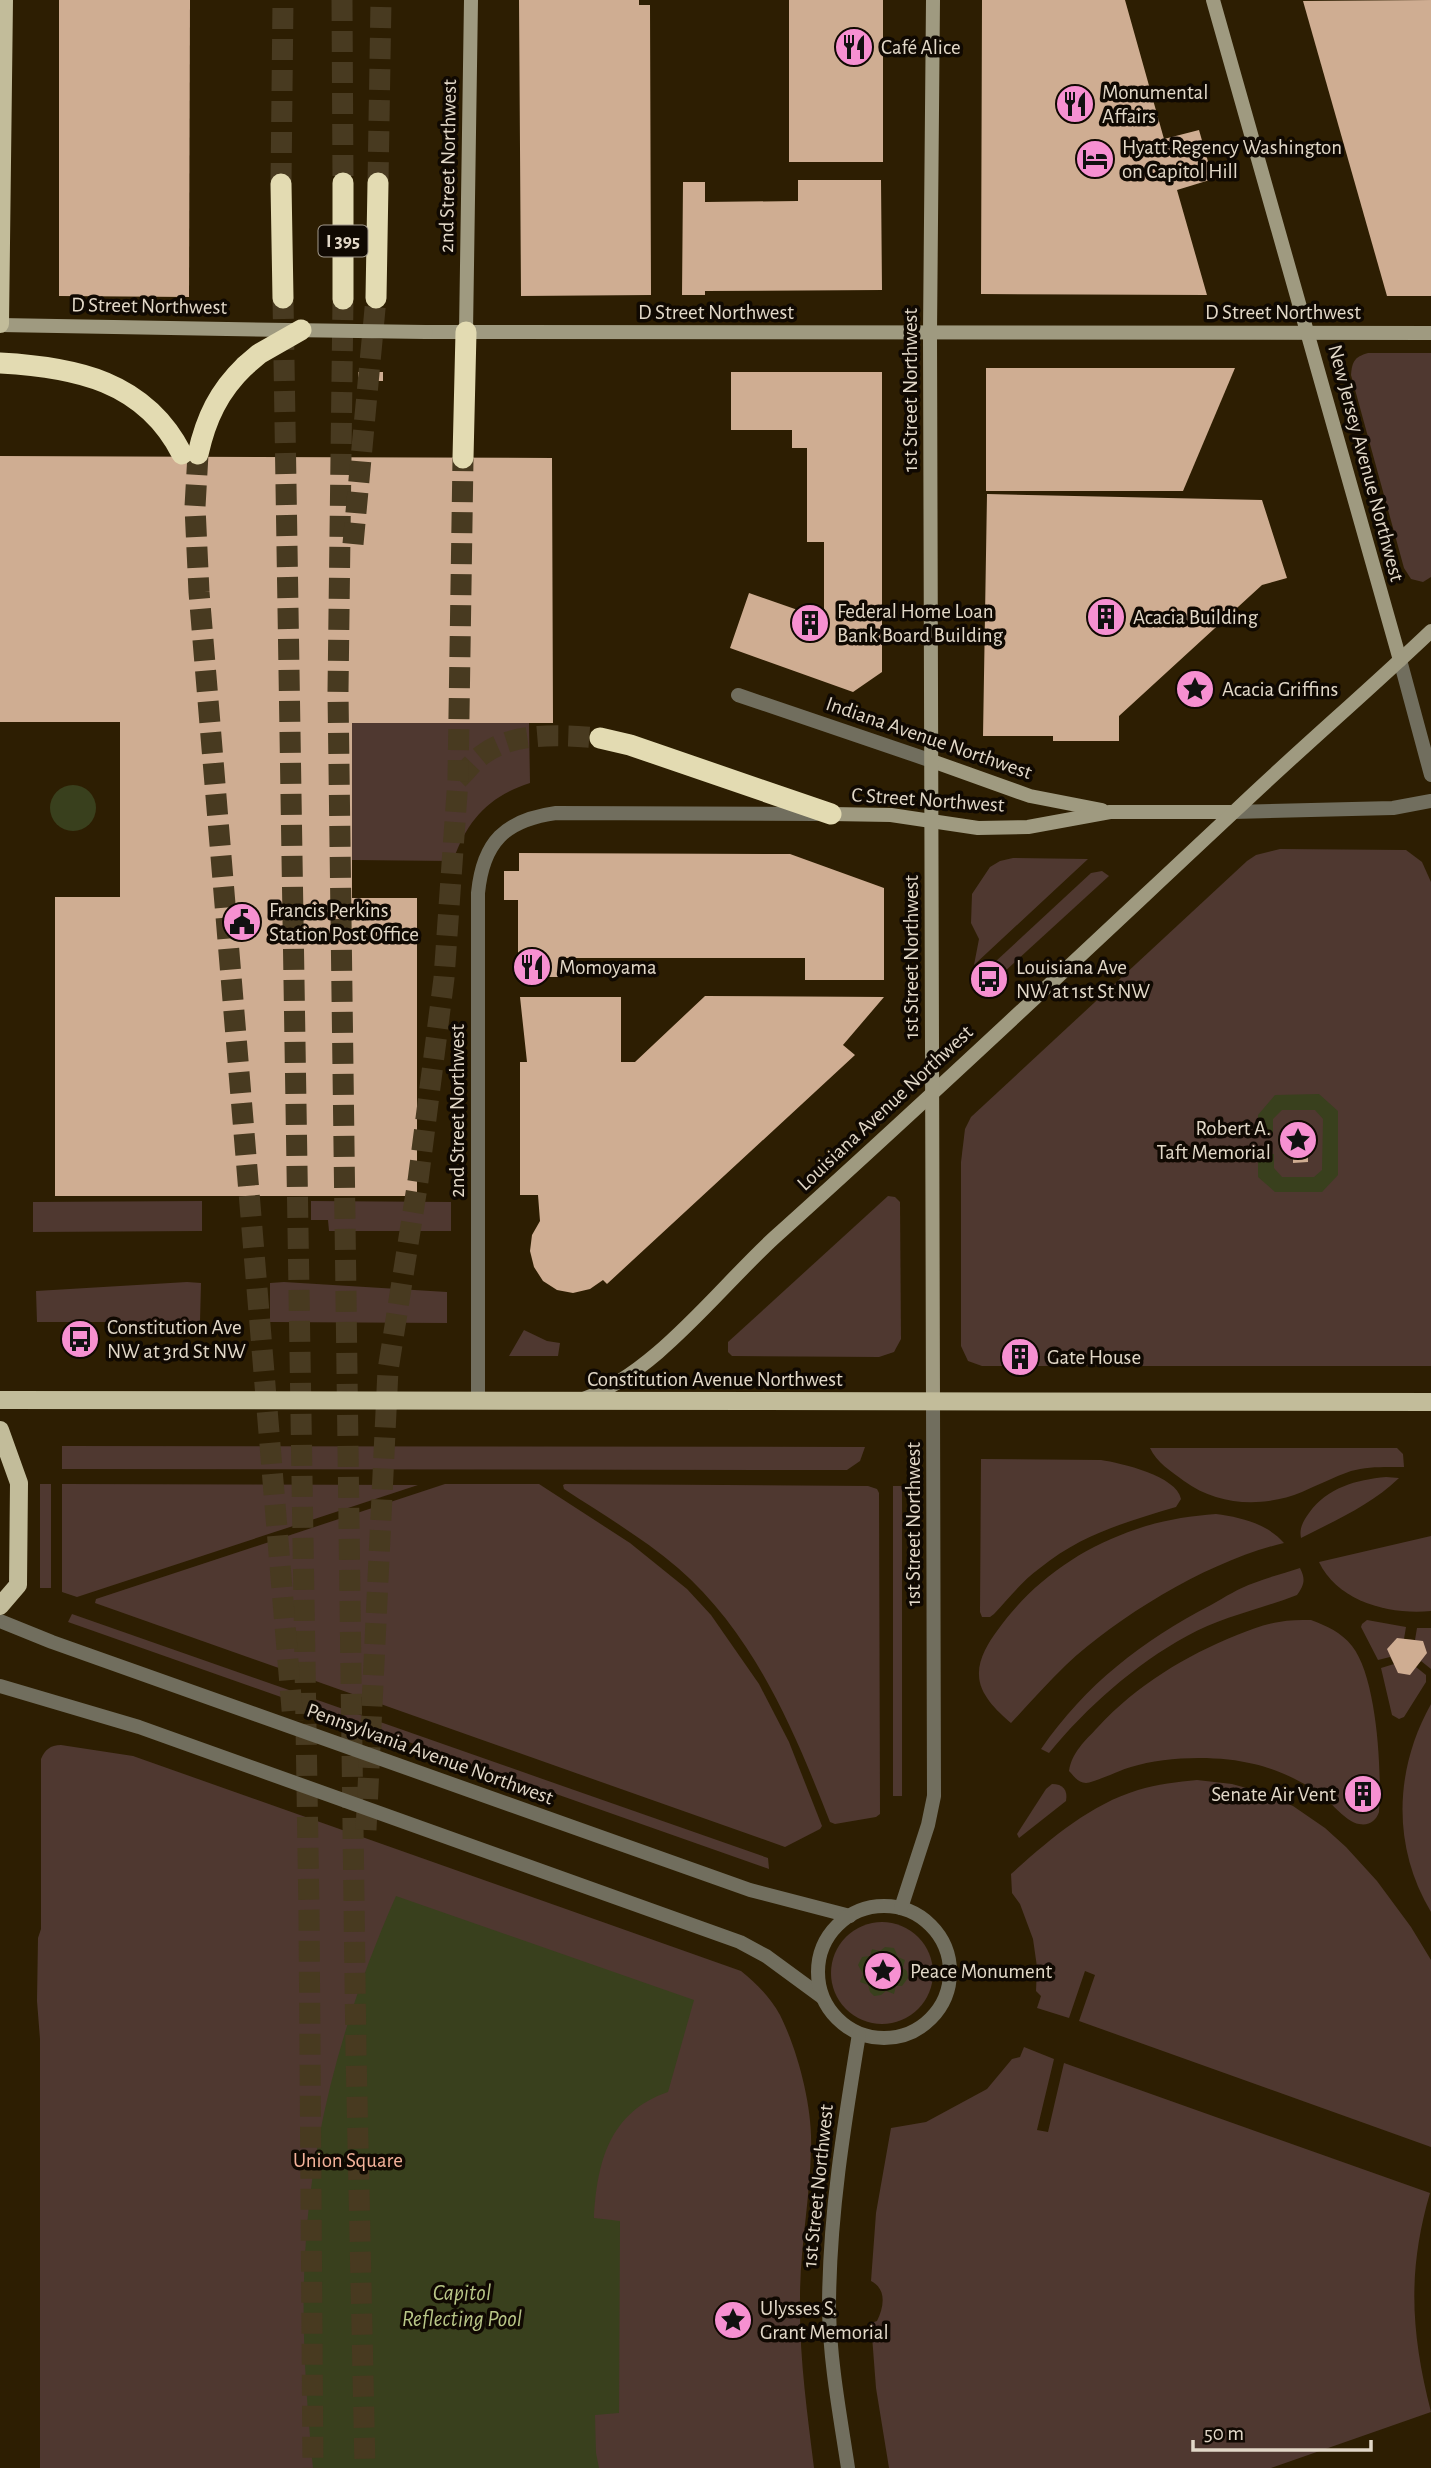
<svg xmlns="http://www.w3.org/2000/svg" width="1431" height="2468" font-family="'Alegreya Sans',sans-serif">
	<rect width="100%" height="100%" fill="#2d1e02"/>
	<!-- green -->
	<g fill="#4f3830">
		<path d="M1368,353H1431V577L1423,582L1411,579L1404,568L1351,375C1352,362 1354,357 1368,353Z"/>
		<path d="M352,723H529L530,783C489,796 467,820 453,861L352,860Z"/>
		<path d="M1280,849L1406,850L1422,862L1431,882V1366H982L968,1361L961,1346V1162L965,1129L971,1117L1247,861L1256,855Z"/>
		<path d="M1013,858L1088,859L974,965L979,939L971,923L972,894L990,867L1000,861Z"/>
		<path d="M1102,871L1109,876L991,984L982,974L1091,873Z"/>
		<path d="M888,1196L895,1197L900,1202L901,1339L894,1352L879,1357L732,1356L728,1352V1342Z"/>
		<path d="M202,1201V1231L33,1232V1202Z"/>
		<path d="M311,1201L451,1202V1231H329L328,1220H311Z"/>
		<path d="M187,1282L201,1283L200,1322H37L36,1291Z"/>
		<path d="M284,1282L447,1292V1323L270,1322V1283Z"/>
		<path d="M524,1330L547,1341L560,1343L558,1356H509Z"/>
		<path d="M62,1446L865,1447L860,1461L847,1470L62,1469Z"/>
		<path d="M1150,1448H1397L1403,1454L1404,1467C1387,1467 1368,1466 1351,1471C1334,1477 1318,1485 1302,1492C1263,1508 1218,1506 1184,1481C1172,1472 1156,1462 1150,1448Z"/>
		<path d="M981,1459L1101,1460C1121,1463 1177,1476 1181,1499L1176,1507C1126,1522 1082,1534 1040,1568C1022,1581 1009,1598 994,1614L990,1617H982L980,1612Z"/>
		<path d="M1386,1477L1399,1478C1371,1505 1336,1520 1301,1538C1299,1529 1303,1521 1309,1513C1328,1487 1356,1480 1386,1477Z"/>
		<rect x="40" y="1484" width="11" height="104"/>
		<path d="M62,1484L418,1485L77,1597L62,1592Z"/>
		<path d="M445,1484H539L630,1543L687,1589L711,1615L759,1684L789,1742L822,1826L820,1829L785,1847L95,1603L96,1599Z"/>
		<path d="M565,1484L868,1486L877,1489L879,1493L880,1814L876,1817L835,1824L830,1822C794,1730 754,1634 678,1568C643,1538 602,1514 564,1489L563,1485Z"/>
		<rect x="893" y="1486" width="9" height="310"/>
		<path d="M1216,1514C1240,1517 1268,1524 1284,1543C1211,1560 1121,1614 1066,1665C1047,1683 1029,1704 1011,1723C997,1711 979,1694 979,1675C978,1660 988,1643 997,1631C1032,1582 1080,1548 1137,1529C1163,1520 1189,1516 1216,1514Z"/>
		<path d="M1431,1536V1611C1390,1615 1338,1602 1319,1562Z"/>
		<path d="M1300,1568C1306,1580 1304,1585 1297,1595C1261,1609 1221,1617 1187,1636C1134,1665 1087,1707 1049,1753L1041,1749C1086,1684 1142,1641 1211,1605C1225,1597 1239,1588 1254,1583C1269,1577 1285,1573 1300,1568Z"/>
		<path d="M72,1614L768,1858L769,1869L68,1622Z"/>
		<path d="M1311,1620C1327,1626 1341,1632 1352,1646C1377,1677 1382,1772 1379,1812C1376,1821 1369,1826 1359,1824C1346,1822 1332,1803 1321,1795C1303,1781 1276,1769 1254,1764C1219,1755 1166,1756 1131,1767C1120,1770 1096,1782 1086,1783C1078,1783 1074,1776 1069,1771C1072,1752 1085,1741 1098,1727C1137,1685 1185,1656 1237,1635C1250,1630 1265,1624 1279,1622C1289,1620 1300,1620 1311,1620Z"/>
		<path d="M1367,1620L1406,1627L1404,1639L1415,1640L1417,1628H1431V1669L1421,1661L1416,1667L1426,1675V1682L1404,1717L1399,1719L1392,1715L1381,1668L1394,1664L1390,1657L1378,1660L1361,1627L1362,1624Z"/>
		<path d="M1431,1704V1912C1392,1847 1394,1770 1431,1704Z"/>
		<path d="M61,1745L133,1756L741,1971C756,1983 770,1997 780,2015C798,2051 813,2108 811,2149C810,2199 800,2248 800,2298C799,2355 807,2411 814,2468H40V2039L37,2001L38,1938L41,1929V1759C45,1750 50,1745 61,1745Z"/>
		<path d="M1197,1780L1232,1784L1264,1793L1293,1806L1325,1828L1346,1847L1377,1881L1411,1927L1431,1960V2147L1079,2021L1095,1975L1085,1971L1069,2018L1037,2008L1041,1996L1036,1991L1037,1967L1033,1939L1020,1904L1012,1893L1011,1874C1049,1840 1089,1805 1138,1790C1157,1784 1178,1782 1197,1780Z"/>
		<path d="M1052,1784C1063,1784 1068,1790 1066,1801L1019,1838L1017,1834L1046,1789Z"/>
		<circle cx="882" cy="1973" r="51"/>
		<path d="M1024,2047L1054,2059L1037,2130L1048,2132L1064,2063L1430,2193C1407,2272 1411,2333 1431,2412L1271,2468H889L876,2388L871,2323L877,2321C884,2307 887,2289 871,2281L876,2213L891,2128L926,2122L987,2089L1012,2059L1020,2057Z"/>
	</g>
	<!-- water -->
	<g fill="#39401d">
		<circle cx="73" cy="808" r="23"/>
		<path d="M1319,1094L1338,1111V1175L1322,1192H1275L1258,1177V1154H1274V1168L1282,1177H1314L1322,1170L1323,1119L1315,1110H1282L1273,1119V1133L1258,1134V1115L1275,1095Z"/>
		<path d="M396,1896L694,2000L668,2092C609,2112 597,2163 594,2218L620,2221L619,2413L595,2415L596,2453L599,2468H313C306,2397 301,2326 305,2255C311,2131 346,2009 396,1896Z"/>
		<path d="M885,1947L894,1948L898,1957L905,1960L903,1968L907,1971L908,1978L902,1986H896L894,1994L886,1991L881,1995L874,1996L870,1992L868,1985L860,1982L863,1974L858,1965L862,1957L870,1956L872,1949L880,1951Z"/>
	</g>
	<!-- building -->
	<g fill="#cfad92">
		<path d="M59,0H190L189,297L59,296Z"/>
		<path d="M519,0H639V5H650L651,295L521,296Z"/>
		<rect x="789" y="0" width="94" height="162"/>
		<path d="M982,0H1125L1164,139L1199,130L1213,179L1177,190L1207,295L981,294Z"/>
		<path d="M1431,0V296H1387L1303,1Z"/>
		<path d="M798,180H881L882,290L705,291V295H682L683,182H705V202L798,201Z"/>
		<path d="M986,368H1235L1183,491H986Z"/>
		<rect x="358" y="372" width="25" height="9"/>
		<path d="M731,372H882V672L853,692L730,648L749,593L815,616L824,609V542H807V448H792V430H731Z"/>
		<path d="M0,456L552,458L553,723H352V898H417V1196H55V897H120V722H0Z"/>
		<path d="M987,494L1262,500L1287,578L1262,585L1119,716V741H1053V736H983Z"/>
		<path d="M519,853L790,854L884,888V980H805V958H559V977H518V900H504V871H519Z"/>
		<path d="M705,996L884,997L843,1045L855,1055L607,1284L603,1280L590,1289L573,1293L557,1290L543,1281L534,1267L530,1251L532,1235L540,1221L538,1195H520V1062H527L520,997H621V1062H635Z"/>
		<path d="M1293,1127H1307L1308,1162L1293,1163Z"/>
		<rect x="1011" y="1352" width="17" height="9"/>
		<path d="M1397,1638L1423,1641L1427,1653L1410,1675L1398,1673L1387,1649Z"/>
		<circle cx="1363" cy="1792" r="8"/>
	</g>
	<g fill="none" stroke-linecap="round" stroke-linejoin="round">
		<!-- highway-tunnel -->
		<g stroke="#483a20" stroke-width="21" stroke-dasharray="21 10" stroke-linecap="butt">
			<path d="M342,0L343,183"/>
			<path d="M378,183L381,0"/>
			<path d="M281,184L283,0"/>
			<path d="M283,298L309,1912L313,2468"/>
			<path d="M343,299L338,692L356,2052L365,2468"/>
			<path d="M198,454L195,507L199,592L293,1721"/>
			<path d="M353,544L376,298"/>
			<path d="M458,779C466,771 473,762 482,755C513,731 563,735 600,738"/>
			<path d="M366,1830L388,1370L418,1181L444,978L458,779L463,458"/>
		</g>
		<!-- street -->
		<g stroke="#716e5e" stroke-width="14">
			<path d="M1400,660L1431,775"/>
			<path d="M738,695L932,761"/>
			<path d="M1233,812L1393,808L1431,801"/>
			<path d="M478,1401V893C483,842 505,820 556,813L816,814"/>
			<path d="M0,1621L52,1642L750,1890L850,1916"/>
			<path d="M0,1686L139,1727L740,1942L766,1956L822,1997"/>
			<circle cx="884" cy="1972" r="66"/>
			<path d="M901,1908L928,1825L934,1796L933,1402"/>
			<path d="M848,2468C840,2415 830,2363 829,2309C829,2217 844,2125 859,2034"/>
		</g>
		<!-- secondary -->
		<g stroke="#9f9a80" stroke-width="14">
			<path d="M1213,0L1400,660"/>
			<path d="M0,325L227,329"/>
			<path d="M426,332L1431,333"/>
			<path d="M466,332L471,0"/>
			<path d="M932,761L1030,796L1102,810"/>
			<path d="M831,814L891,815L978,828L1028,827L1110,812H1233"/>
			<path d="M583,1399C655,1374 719,1288 775,1237C931,1097 1083,953 1236,810C1300,749 1367,692 1431,631"/>
			<path d="M933,1402L930,333L933,0"/>
		</g>
		<!-- primary -->
		<g stroke="#c2bc9a" stroke-width="18">
			<path d="M0,324L4,0"/>
			<path d="M0,1400L1431,1402"/>
			<path d="M0,1430L19,1483L18,1585L0,1606"/>
		</g>
		<!-- highway -->
		<g stroke="#e3dbb2" stroke-width="21">
			<path d="M343,183V299"/>
			<path d="M281,184L283,298"/>
			<path d="M376,298L378,183"/>
			<path d="M0,363C75,367 145,381 182,454"/>
			<path d="M198,454C206,418 219,391 245,366"/>
			<path d="M463,458L466,332"/>
			<path d="M600,738L630,745L831,814"/>
		</g>
		<!-- secondary-bridge -->
		<path stroke="#9f9a80" stroke-width="14" d="M227,329L426,332"/>
		<!-- highway-bridge -->
		<path stroke="#e3dbb2" stroke-width="21" d="M245,366L259,354L301,330"/>
	</g>
	<!-- icons -->
	<defs>
		<symbol id="restaurant-disc" viewBox="-11 -11 22 22"><circle r="9.5" fill="#f690d1" stroke="#100902"/><path d="M-5-6h1v4h1v-4h1v4h1v-4h1v5L-1.5 .5V6h-2V.5L-5-1ZM5-6V6H3V1.5H1.5Q1.5-4 5-6Z" fill="#111"/></symbol>
		<symbol id="hotel-disc" viewBox="-11 -11 22 22"><circle r="9.5" fill="#f690d1" stroke="#100902"/><path d="M-6-4.5h1.5V1H6V5H4.5V3h-9V5H-6ZM-4 0a1.8 1.8 0 1 1 3.6 0ZM.5 0V-2.5h3Q6-2.5 6 0Z" fill="#111"/></symbol>
		<symbol id="building-disc" viewBox="-11 -11 22 22"><circle r="9.5" fill="#f690d1" stroke="#100902"/><path d="M-4-6H4V6H1V3H-1V6H-4ZM-2.5-4.3h1.7v1.8h-1.7ZM.8-4.3h1.7v1.8H.8ZM-2.5-1h1.7V.8h-1.7ZM.8-1h1.7V.8H.8Z" fill="#111"/></symbol>
		<symbol id="sight-disc" viewBox="-11 -11 22 22"><circle r="9.5" fill="#f690d1" stroke="#100902"/><path d="M0-6L1.8-2.2L6-1.7L2.9 1.2L3.7 5.4L0 3.3L-3.7 5.4L-2.9 1.2L-6-1.7L-1.8-2.2Z" fill="#111"/></symbol>
		<symbol id="civic-disc" viewBox="-11 -11 22 22"><circle r="9.5" fill="#f690d1" stroke="#100902"/><path d="M-.6-6.5H3V-4.5H.6V-3L4-1V1h2V6H-6V1h2V-1L-.6-3ZM-1.2 2.5V6h2.4V2.5Z" fill="#111"/></symbol>
		<symbol id="bus-disc" viewBox="-11 -11 22 22"><circle r="9.5" fill="#f690d1" stroke="#100902"/><path d="M-5-6H5V4H4V6H2V4H-2V6H-4V4H-5ZM-3.5-4V0h7V-4ZM-3.5 1.2v1.5H-2V1.2ZM2 1.2v1.5H3.5V1.2Z" fill="#111"/></symbol>
	</defs>
	<g fill-rule="evenodd">
		<use href="#restaurant-disc" x="832" y="25" width="44" height="44"/>
		<use href="#restaurant-disc" x="1053" y="82" width="44" height="44"/>
		<use href="#hotel-disc" x="1073" y="137" width="44" height="44"/>
		<use href="#building-disc" x="1084" y="595" width="44" height="44"/>
		<use href="#building-disc" x="788" y="601" width="44" height="44"/>
		<use href="#sight-disc" x="1173" y="667" width="44" height="44"/>
		<use href="#civic-disc" x="220" y="900" width="44" height="44"/>
		<use href="#restaurant-disc" x="510" y="945" width="44" height="44"/>
		<use href="#bus-disc" x="967" y="957" width="44" height="44"/>
		<use href="#sight-disc" x="1276" y="1118" width="44" height="44"/>
		<use href="#bus-disc" x="58" y="1317" width="44" height="44"/>
		<use href="#building-disc" x="998" y="1335" width="44" height="44"/>
		<use href="#building-disc" x="1341" y="1772" width="44" height="44"/>
		<use href="#sight-disc" x="861" y="1949" width="44" height="44"/>
		<use href="#sight-disc" x="711" y="2298" width="44" height="44"/>
	</g>
	<g text-anchor="middle" dominant-baseline="central" stroke-width="7" stroke-linejoin="round" paint-order="stroke">
		<!-- shield labels -->
		<rect fill="#100902" stroke="#a39a8d" stroke-width="2" x="318.5" y="225.5" width="49" height="31" rx="5"/>
		<g font-size="19" font-weight="bold" fill="#e2d8c8">
			<text x="343" y="241">I 395</text>
		</g>
		<!-- poi labels -->
		<g font-size="21" fill="#e2d8c8" stroke="#100902" text-anchor="start">
			<text x="881" y="47">Café Alice</text>
			<text x="1102" y="92">Monumental<tspan x="1102" dy="24">Affairs</tspan></text>
			<text x="1122" y="147">Hyatt Regency Washington<tspan x="1122" dy="24">on Capitol Hill</tspan></text>
			<text x="837" y="611">Federal Home Loan<tspan x="837" dy="24">Bank Board Building</tspan></text>
			<text x="1133" y="617">Acacia Building</text>
			<text x="1222" y="689">Acacia Griffins</text>
			<text x="269" y="910">Francis Perkins<tspan x="269" dy="24">Station Post Office</tspan></text>
			<text x="559" y="967">Momoyama</text>
			<text x="1016" y="967">Louisiana Ave<tspan x="1016" dy="24">NW at 1st St NW</tspan></text>
			<text x="1271" y="1128" text-anchor="end">Robert A.<tspan x="1271" dy="24">Taft Memorial</tspan></text>
			<text x="107" y="1327">Constitution Ave<tspan x="107" dy="24">NW at 3rd St NW</tspan></text>
			<text x="1047" y="1357">Gate House</text>
			<text x="1336" y="1794" text-anchor="end">Senate Air Vent</text>
			<text x="910" y="1971">Peace Monument</text>
			<text x="760" y="2308">Ulysses S.<tspan x="760" dy="24">Grant Memorial</tspan></text>
		</g>
		<!-- street labels -->
		<g font-size="21" fill="#e2d8c8" stroke="#100902">
			<text transform="translate(448 166) rotate(-89)">2nd Street Northwest</text>
			<text transform="translate(149 306) rotate(1)">D Street Northwest</text>
			<text x="716" y="312">D Street Northwest</text>
			<text x="1283" y="312">D Street Northwest</text>
			<text transform="translate(910 390) rotate(-90)">1st Street Northwest</text>
			<text transform="translate(1366 463) rotate(75)">New Jersey Avenue Northwest</text>
			<text transform="translate(929 738) rotate(19)">Indiana Avenue Northwest</text>
			<text transform="translate(928 800) rotate(4)">C Street Northwest</text>
			<text transform="translate(911 957) rotate(-90)">1st Street Northwest</text>
			<text transform="translate(885 1108) rotate(-43)">Louisiana Avenue Northwest</text>
			<text transform="translate(457 1111) rotate(-90)">2nd Street Northwest</text>
			<text x="715" y="1379">Constitution Avenue Northwest</text>
			<text transform="translate(913 1524) rotate(-90)">1st Street Northwest</text>
			<text transform="translate(430 1754) rotate(20)">Pennsylvania Avenue Northwest</text>
			<text transform="translate(818 2186) rotate(-84)">1st Street Northwest</text>
		</g>
		<!-- park labels -->
		<g font-size="21" fill="#f4b29a" stroke="#100902">
			<text x="348" y="2160">Union Square</text>
		</g>
		<!-- water labels -->
		<g font-size="23" font-style="italic" fill="#b8c687" stroke="#100902">
			<text x="462" y="2293">Capitol<tspan x="462" dy="26">Reflecting Pool</tspan></text>
		</g>
	</g>
	<!-- scale -->
	<path d="M1193 2440v10h178v-10" fill="none" stroke="#e2d8c8" stroke-width="3.5"/>
	<text x="1204" y="2440" font-size="21" fill="#e2d8c8" stroke="#100902" stroke-width="5" paint-order="stroke">50 m</text>
</svg>
